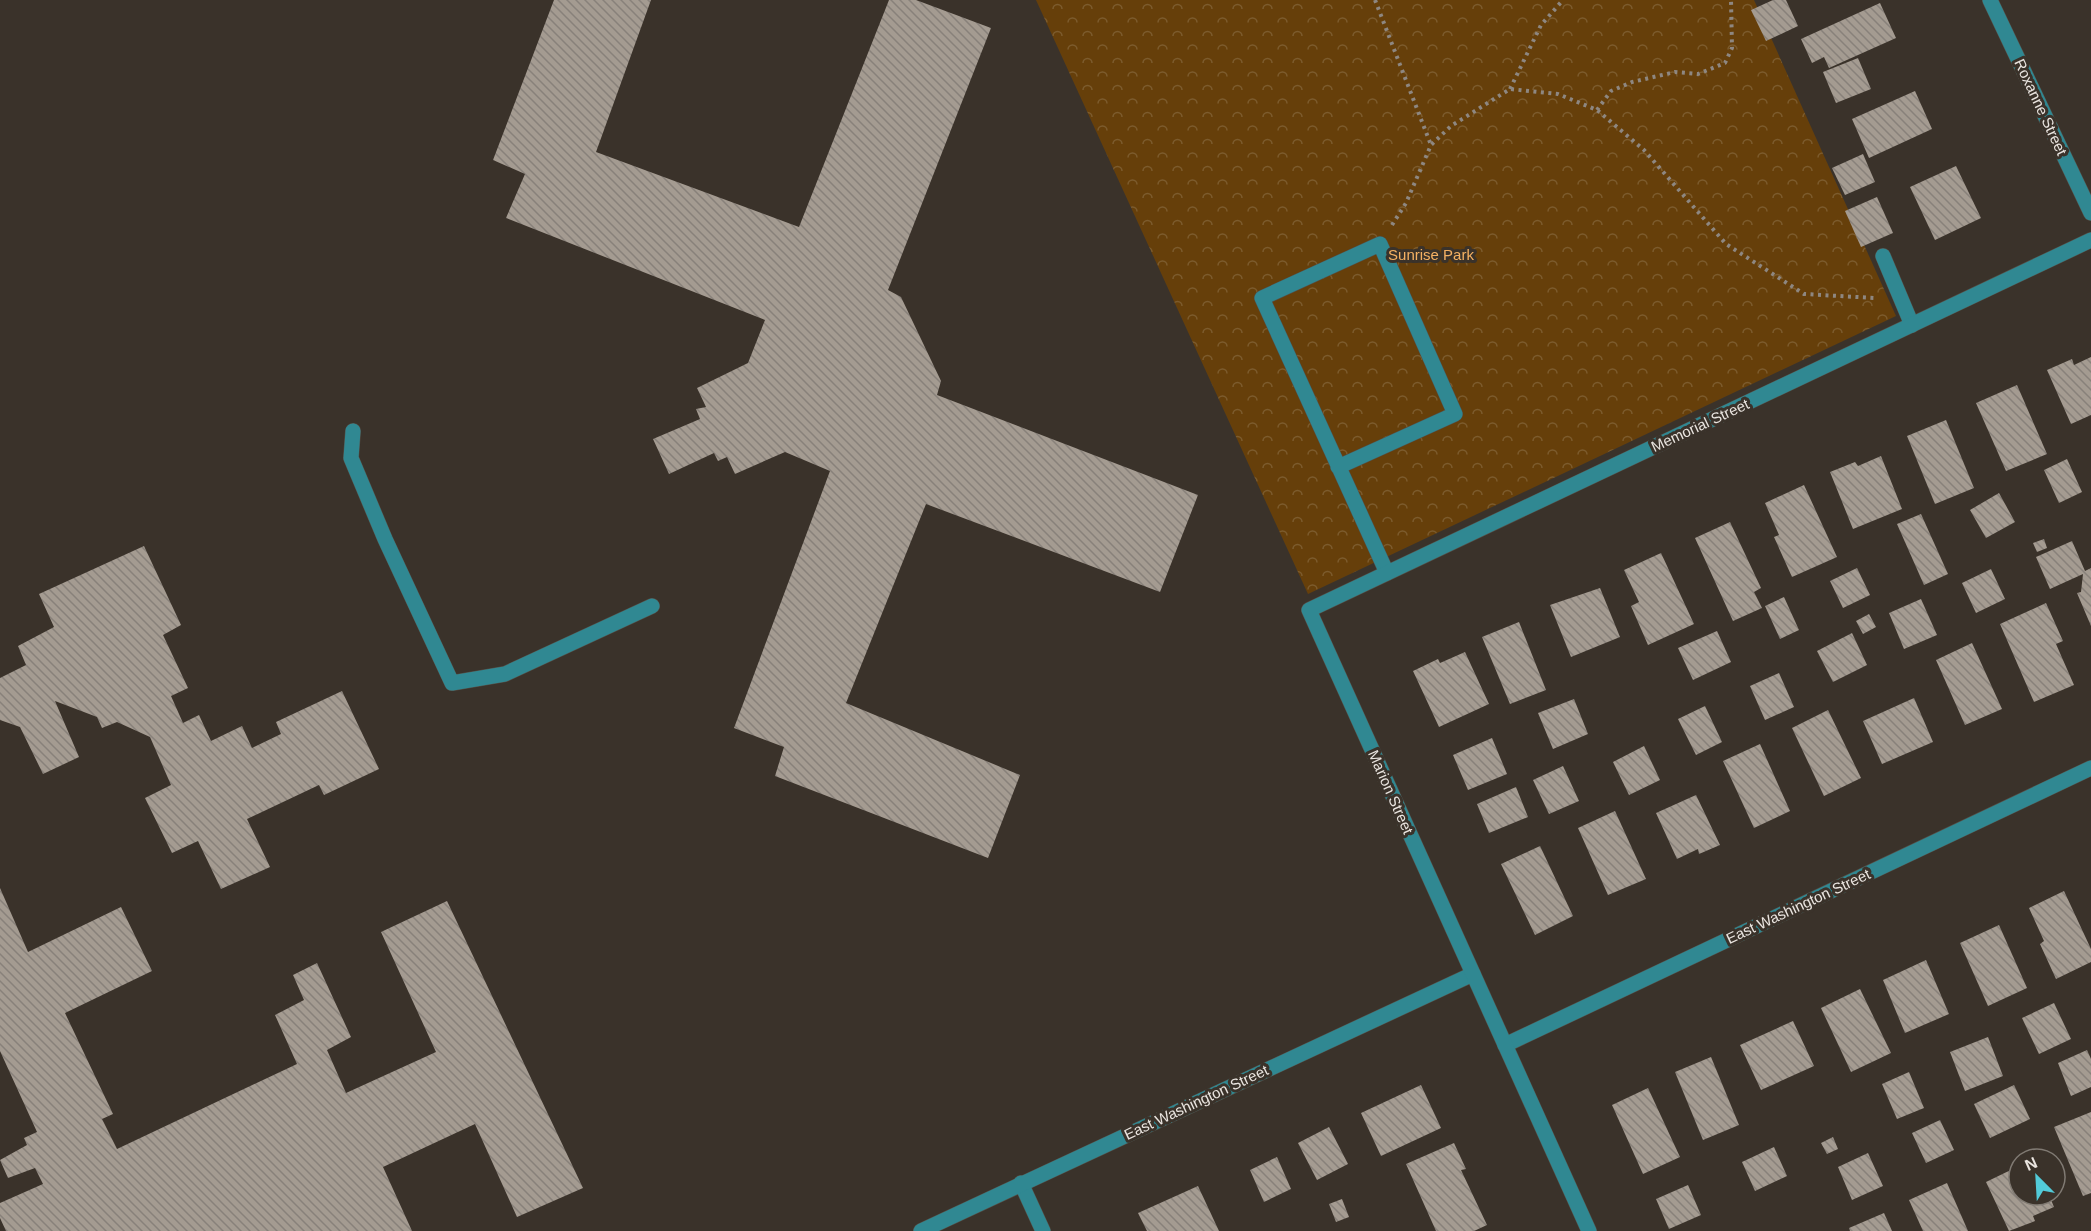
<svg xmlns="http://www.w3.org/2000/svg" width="2091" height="1231" font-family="Arial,sans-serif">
	<defs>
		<pattern id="park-crowns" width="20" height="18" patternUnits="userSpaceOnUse" patternTransform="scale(1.5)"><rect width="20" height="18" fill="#663f0a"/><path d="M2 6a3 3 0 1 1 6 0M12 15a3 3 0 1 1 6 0" fill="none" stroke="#7c5b2d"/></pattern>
		<pattern id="building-back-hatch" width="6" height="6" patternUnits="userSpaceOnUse" patternTransform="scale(1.5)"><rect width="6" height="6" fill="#a49b91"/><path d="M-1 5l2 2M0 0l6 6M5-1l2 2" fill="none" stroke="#88817a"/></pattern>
	</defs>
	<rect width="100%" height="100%" fill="#3a322a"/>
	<!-- park -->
	<path fill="url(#park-crowns)" d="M1036,0H1754L1896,316L1308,594Z"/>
	<!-- building -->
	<g fill="url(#building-back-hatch)">
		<path d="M554,0H651L596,152L799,227L889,0H916L991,28L888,290L901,297L941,381L937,395L1198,495L1160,592L926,504L846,703L1020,775L988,858L775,776L784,747L734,728L830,471L785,452L735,474L727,457L718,461L714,453L669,474L653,439L700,419L696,409L706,407L697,388L748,363L765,320L506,218L525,174L493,160Z"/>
		<path d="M1773,0H1786L1798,26L1766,41L1751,10Z"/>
		<path d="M1880,3L1896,38L1829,68L1824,57L1812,63L1801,39Z"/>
		<path d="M1858,58L1871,89L1836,103L1823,72Z"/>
		<path d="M1915,91L1932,129L1869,158L1852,119Z"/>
		<path d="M1863,154L1875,182L1845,195L1832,168Z"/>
		<path d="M1956,166L1981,218L1935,240L1910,187Z"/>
		<path d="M1877,197L1893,233L1861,247L1845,211Z"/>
		<path d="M2091,357V415L2071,424L2047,370L2072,359L2074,365Z"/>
		<path d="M2017,385L2047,454L2006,471L1976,403Z"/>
		<path d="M1946,420L1974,488L1935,504L1907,436Z"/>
		<path d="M1881,456L1902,509L1853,529L1830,472L1855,462L1858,466Z"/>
		<path d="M2067,459L2082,492L2059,503L2044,470Z"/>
		<path d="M1804,485L1837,557L1792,577L1774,537L1779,535L1765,503Z"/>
		<path d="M1999,493L2015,522L1986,538L1970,510Z"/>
		<path d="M1921,514L1948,574L1924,585L1897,524Z"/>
		<path d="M1730,522L1761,588L1754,592L1762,608L1733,621L1695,538Z"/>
		<path d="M2044,539L2047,548L2037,552L2033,543Z"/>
		<path d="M2072,541L2085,571L2091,568V626L2077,593L2081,592L2083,574L2050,589L2036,557Z"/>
		<path d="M144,546L181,625L163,635L188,688L171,696L183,723L199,715L211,741L242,726L252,748L281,734L276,722L342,691L379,769L324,795L319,785L247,819L270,867L221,889L198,841L172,853L145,798L171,785L150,737L117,722L102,728L97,717L55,701L79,757L43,774L20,727L0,720V678L26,665L18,646L54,627L39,594Z"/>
		<path d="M1661,553L1694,624L1648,645L1631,606L1639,602L1624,570Z"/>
		<path d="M1857,568L1870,595L1843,608L1830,581Z"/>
		<path d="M1991,569L2005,599L1976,613L1962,583Z"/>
		<path d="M1600,588L1620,637L1571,657L1550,605Z"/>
		<path d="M1784,597L1799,630L1780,639L1765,606Z"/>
		<path d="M1921,599L1937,635L1904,649L1889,613Z"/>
		<path d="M2046,603L2063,641L2056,644L2074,685L2034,702L2000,624Z"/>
		<path d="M1869,614L1876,627L1863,634L1856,621Z"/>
		<path d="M1519,622L1546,690L1510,704L1482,637Z"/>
		<path d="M1717,631L1731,662L1693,680L1678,648Z"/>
		<path d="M1852,633L1867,665L1833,682L1817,651Z"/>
		<path d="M1972,643L2002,709L1965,725L1936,660Z"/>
		<path d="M1465,652L1489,704L1439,727L1413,671L1438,659L1440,663Z"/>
		<path d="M1779,673L1794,707L1765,720L1750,686Z"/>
		<path d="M1914,698L1933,742L1882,764L1863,721Z"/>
		<path d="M1574,699L1588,734L1553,749L1538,713Z"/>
		<path d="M1705,706L1722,742L1696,755L1678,719Z"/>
		<path d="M1828,710L1861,778L1824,796L1792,728Z"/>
		<path d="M1492,738L1507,774L1468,790L1453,755Z"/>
		<path d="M1760,744L1790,811L1754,828L1723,761Z"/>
		<path d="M1644,746L1660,780L1629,795L1613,762Z"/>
		<path d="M1563,766L1579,801L1549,814L1533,780Z"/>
		<path d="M1516,787L1528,817L1489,833L1477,804Z"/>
		<path d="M1696,795L1720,845L1699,854L1698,849L1677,859L1656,813Z"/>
		<path d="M1615,811L1646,879L1608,895L1578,828Z"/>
		<path d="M1540,846L1573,916L1535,935L1501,864Z"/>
		<path d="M0,888L28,952L121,907L152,971L65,1013L113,1114L102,1119L117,1149L297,1064L275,1015L304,1000L293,975L317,963L351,1037L327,1050L346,1093L436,1052L381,932L447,901L583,1188L517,1217L475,1124L383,1167L412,1231H6L0,1218V1203L43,1184L35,1168L8,1178L0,1160L27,1145L24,1138L37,1132L0,1051Z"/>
		<path d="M2064,891L2091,949V962L2056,979L2040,944L2044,941L2029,908Z"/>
		<path d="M1999,925L2027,988L1988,1006L1960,943Z"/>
		<path d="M1926,960L1949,1014L1905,1033L1883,980Z"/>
		<path d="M1860,989L1891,1053L1851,1072L1821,1008Z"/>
		<path d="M2054,1003L2071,1039L2039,1054L2022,1018Z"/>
		<path d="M1793,1021L1814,1066L1761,1090L1740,1045Z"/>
		<path d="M1988,1037L2003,1076L1965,1091L1950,1052Z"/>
		<path d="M2087,1050L2091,1059V1087L2071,1096L2058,1063Z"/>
		<path d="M1711,1057L1739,1125L1703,1140L1675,1072Z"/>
		<path d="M1909,1072L1924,1108L1897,1119L1882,1084Z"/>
		<path d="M1421,1085L1441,1128L1381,1156L1361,1113Z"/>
		<path d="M2014,1085L2030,1119L1990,1138L1974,1104Z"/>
		<path d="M1648,1088L1680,1157L1643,1174L1612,1105Z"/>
		<path d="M2091,1112V1193L2083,1196L2054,1127Z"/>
		<path d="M1940,1120L1954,1150L1926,1163L1912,1133Z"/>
		<path d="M1329,1127L1348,1164L1317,1180L1298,1143Z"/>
		<path d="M1833,1137L1838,1149L1827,1154L1821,1143Z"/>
		<path d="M1454,1143L1466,1169L1461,1170L1487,1225L1474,1231H1436L1406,1164Z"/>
		<path d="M1774,1147L1787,1176L1755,1191L1742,1162Z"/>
		<path d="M1868,1153L1883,1186L1852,1200L1838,1167Z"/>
		<path d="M1277,1157L1291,1189L1264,1202L1250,1170Z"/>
		<path d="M2019,1166V1195H2049L2054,1207L2033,1216L2035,1221L2009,1231L1986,1182Z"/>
		<path d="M1947,1183L1968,1231H1923L1909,1200Z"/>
		<path d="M1688,1185L1701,1215L1669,1229L1656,1199Z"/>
		<path d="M1198,1186L1219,1231H1147L1138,1213Z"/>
		<path d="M1342,1199L1349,1217L1336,1222L1329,1204Z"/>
		<path d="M1884,1213L1892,1231H1850L1849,1228Z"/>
	</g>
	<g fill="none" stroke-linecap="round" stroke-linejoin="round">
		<defs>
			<g id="minor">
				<path d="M1990,0L2091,213"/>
				<path d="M1883,256L1912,325"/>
				<path d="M353,431L351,458L385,539L452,683L505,674L652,606"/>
				<path d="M1338,467L1455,414L1380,244L1262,298L1387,573"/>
				<path d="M1505,1045L2091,768"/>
				<path d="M1021,1183L1043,1231"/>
				<path d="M921,1231L1473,974"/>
				<path d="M1589,1231L1309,610L2091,240"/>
			</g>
		</defs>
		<!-- minor casing -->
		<use href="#minor" stroke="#564f47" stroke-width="16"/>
		<!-- path -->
		<g stroke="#8e8781" stroke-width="4" stroke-dasharray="3 4.5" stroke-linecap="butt">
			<path d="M1375,0L1431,145"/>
			<path d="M1510,89L1541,25L1563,0"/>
			<path d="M1597,110L1611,91L1632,82L1675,72L1698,74L1725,63L1732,48L1731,0"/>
			<path d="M1392,225L1406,203L1431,145L1451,126L1510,89L1558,94L1597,110L1644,150L1726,244L1804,294L1874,298"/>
		</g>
		<!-- minor -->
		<use href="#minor" stroke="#308892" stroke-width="15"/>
	</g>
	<g text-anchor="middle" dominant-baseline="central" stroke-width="6" stroke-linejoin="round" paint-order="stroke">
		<!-- street labels -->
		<g font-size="15" fill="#eae5e0" stroke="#3a322a">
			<text transform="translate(2041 107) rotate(65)">Roxanne Street</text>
			<text transform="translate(1700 425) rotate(-25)">Memorial Street</text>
			<text transform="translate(1391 792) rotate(66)">Marion Street</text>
			<text transform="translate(1798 906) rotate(-25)">East Washington Street</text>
			<text transform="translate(1196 1102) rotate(-25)">East Washington Street</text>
		</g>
		<!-- park labels -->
		<g font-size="15" fill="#f5b163" stroke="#3a322a">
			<text x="1431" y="254">Sunrise Park</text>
		</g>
	</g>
	<!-- north arrow -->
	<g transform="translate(2037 1177) rotate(336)"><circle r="28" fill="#3a322a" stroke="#807a73" stroke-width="1.5"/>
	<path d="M0-4.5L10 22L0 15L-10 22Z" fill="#52cbd9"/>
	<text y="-9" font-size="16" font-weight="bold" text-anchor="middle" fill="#eae5e0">N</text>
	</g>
</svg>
